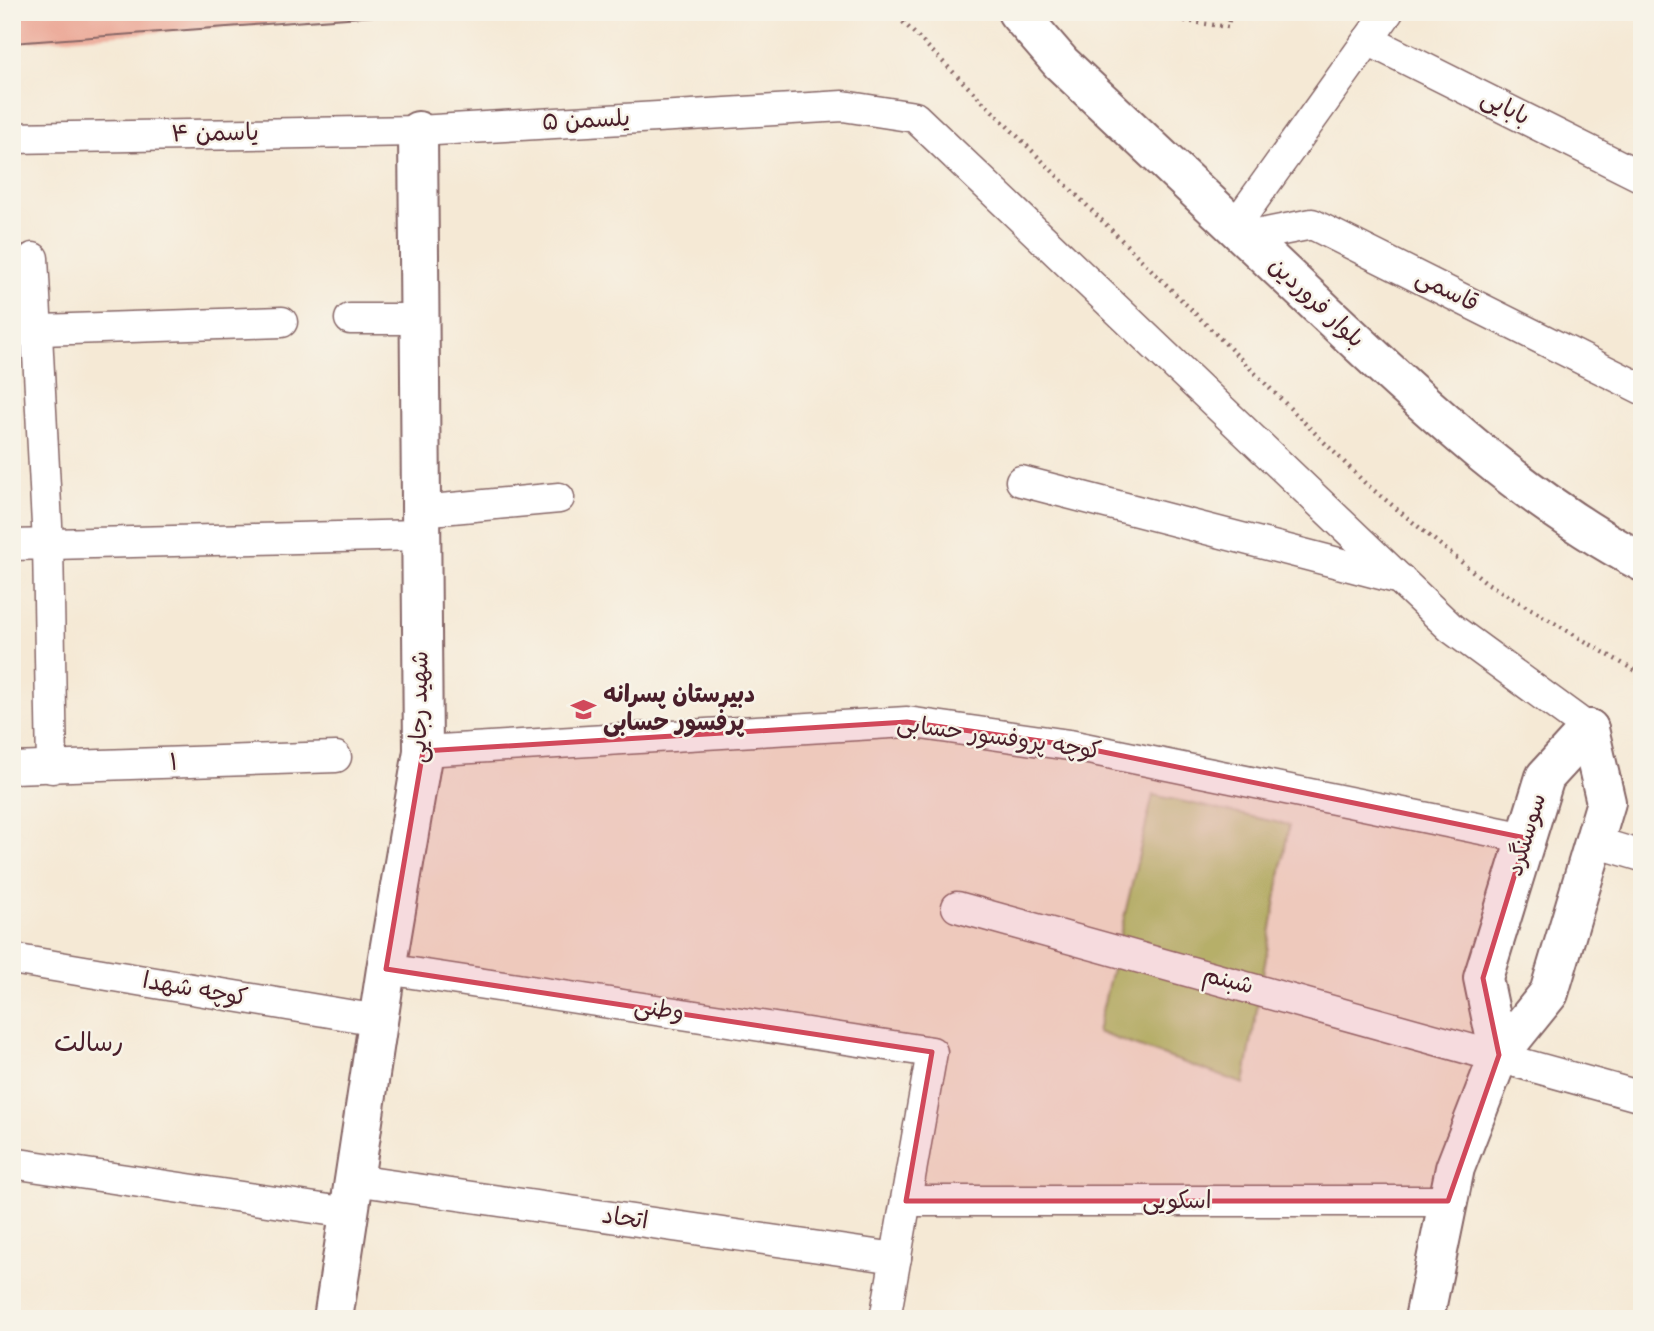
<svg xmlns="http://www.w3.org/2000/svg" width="1654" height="1331" font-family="Mynerve,'Playpen Sans Arabic',sans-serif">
	<rect width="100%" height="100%" fill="#f7f3e8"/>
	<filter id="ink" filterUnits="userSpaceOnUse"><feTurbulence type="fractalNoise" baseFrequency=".0143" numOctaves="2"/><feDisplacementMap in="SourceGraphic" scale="14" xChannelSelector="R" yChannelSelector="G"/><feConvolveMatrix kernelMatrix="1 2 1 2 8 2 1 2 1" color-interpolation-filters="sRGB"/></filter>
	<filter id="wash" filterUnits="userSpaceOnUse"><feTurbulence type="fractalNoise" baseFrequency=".00686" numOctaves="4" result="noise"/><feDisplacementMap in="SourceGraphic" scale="28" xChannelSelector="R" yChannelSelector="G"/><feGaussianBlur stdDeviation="1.57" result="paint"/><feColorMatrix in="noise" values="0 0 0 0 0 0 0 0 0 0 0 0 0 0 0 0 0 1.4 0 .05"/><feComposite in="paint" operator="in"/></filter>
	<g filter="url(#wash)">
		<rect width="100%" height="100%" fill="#f5e9d5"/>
		<!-- green -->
		<path fill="#afc86d" stroke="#7c744c" stroke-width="2" d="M1153,795L1289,825L1244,1084L1097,1032Z"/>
		<g id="blocks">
			<!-- building -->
			<path fill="#eba493" d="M12,12H400V14L12,43Z"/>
		</g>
	</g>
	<g filter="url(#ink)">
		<use href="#blocks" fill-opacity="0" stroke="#866666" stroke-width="2"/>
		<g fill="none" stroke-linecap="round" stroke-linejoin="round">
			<defs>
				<g id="street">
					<path d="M1368,40L1642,177"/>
					<path d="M12,138L418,131L843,106L915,117L1451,628L1589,729"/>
					<path d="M1235,226L1388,12"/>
					<path d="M1246,237L1312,224L1642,389"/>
					<path d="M33,258L48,544L52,768"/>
					<path d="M350,319H419"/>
					<path d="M12,331L282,322"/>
					<path d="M1021,481L1400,579"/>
					<path d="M420,511L559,498"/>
					<path d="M12,545L420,535"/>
					<path d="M423,751L907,722L1069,745L1526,838"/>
					<path d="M12,768L336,757"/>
					<path d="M1595,842L1642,856"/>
					<path d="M957,907L1642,1097"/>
					<path d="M12,959L378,1020"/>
					<path d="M386,969L932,1052L885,1319"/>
					<path d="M12,1163L349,1213"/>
					<path d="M354,1180L896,1258"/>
					<path d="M906,1201H1448"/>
				</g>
				<g id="secondary">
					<path d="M1017,12L1061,63C1148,145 1236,227 1323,310C1422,403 1521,498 1642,562"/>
					<path d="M1499,1055L1483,978L1545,777L1589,729"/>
					<path d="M333,1319L386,969L423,751L418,131"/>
					<path d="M1424,1319L1455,1168L1499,1055L1549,993L1606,802L1589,729"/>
				</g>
			</defs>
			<!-- street casing -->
			<use href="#street" stroke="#866666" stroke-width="33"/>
			<!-- secondary casing -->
			<use href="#secondary" stroke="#866666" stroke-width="42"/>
			<!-- path -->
			<g stroke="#866666" stroke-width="4.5" stroke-dasharray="2 5" stroke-linecap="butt">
				<path d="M893,12L1365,483L1487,583L1642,675"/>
				<path d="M1122,12L1228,27L1230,12"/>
			</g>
			<!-- street -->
			<use href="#street" stroke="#fff" stroke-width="30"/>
			<!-- secondary -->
			<use href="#secondary" stroke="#fff" stroke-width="38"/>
		</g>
	</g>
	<!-- marked area -->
	<path fill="#d1495b" fill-opacity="0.2" stroke="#d1495b" stroke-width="5" stroke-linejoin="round" d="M907,722L1069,745L1526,838L1483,978L1499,1055L1448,1201H906L932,1052L386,969L423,751Z"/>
	<!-- icons -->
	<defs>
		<symbol id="school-bare" viewBox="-9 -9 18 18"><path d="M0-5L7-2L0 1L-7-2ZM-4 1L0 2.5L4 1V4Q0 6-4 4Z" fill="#d1495b" stroke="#f7f3e8" stroke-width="2.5" paint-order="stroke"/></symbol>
	</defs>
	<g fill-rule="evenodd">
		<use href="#school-bare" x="566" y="692" width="35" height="35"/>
	</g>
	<g text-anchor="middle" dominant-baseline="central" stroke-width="5" stroke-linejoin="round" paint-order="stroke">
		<!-- street labels -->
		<g font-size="24" fill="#4a1f2b" stroke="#f7f3e8">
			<text transform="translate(1505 108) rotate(27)">بابایی</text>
			<text transform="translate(586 121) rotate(-3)">یلسمن ۵</text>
			<text transform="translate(215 134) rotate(-1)">یاسمن ۴</text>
			<text transform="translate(1447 291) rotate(27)">قاسمی</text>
			<text transform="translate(1316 303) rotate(43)">بلوار فروردین</text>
			<text transform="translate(420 707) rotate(-89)">شهید رجایی</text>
			<text transform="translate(999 738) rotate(8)">کوچه پروفسور حسابی</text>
			<text transform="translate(174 763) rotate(-2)">۱</text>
			<text transform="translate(1527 835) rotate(-73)">سوسنگرد</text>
			<text transform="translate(1228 981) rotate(15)">شبنم</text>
			<text transform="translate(195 990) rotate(10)">کوچه شهدا</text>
			<text transform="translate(659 1010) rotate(9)">وطنی</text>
			<text x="1177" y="1201">اسکویی</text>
			<text transform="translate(625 1219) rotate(8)">اتحاد</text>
		</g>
		<!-- poi labels -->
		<g font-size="24" font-weight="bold" fill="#4a1f2b" stroke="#f7f3e8" text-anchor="start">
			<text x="603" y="695">دبیرستان پسرانه<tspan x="603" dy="28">پرفسور حسابی</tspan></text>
		</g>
		<!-- neighbourhood labels -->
		<g font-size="26" fill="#4a1f2b" stroke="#f7f3e8">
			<text x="89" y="1044">رسالت</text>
		</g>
	</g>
	<!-- margin -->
	<rect width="1654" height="1331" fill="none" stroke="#f7f3e8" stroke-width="42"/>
</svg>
